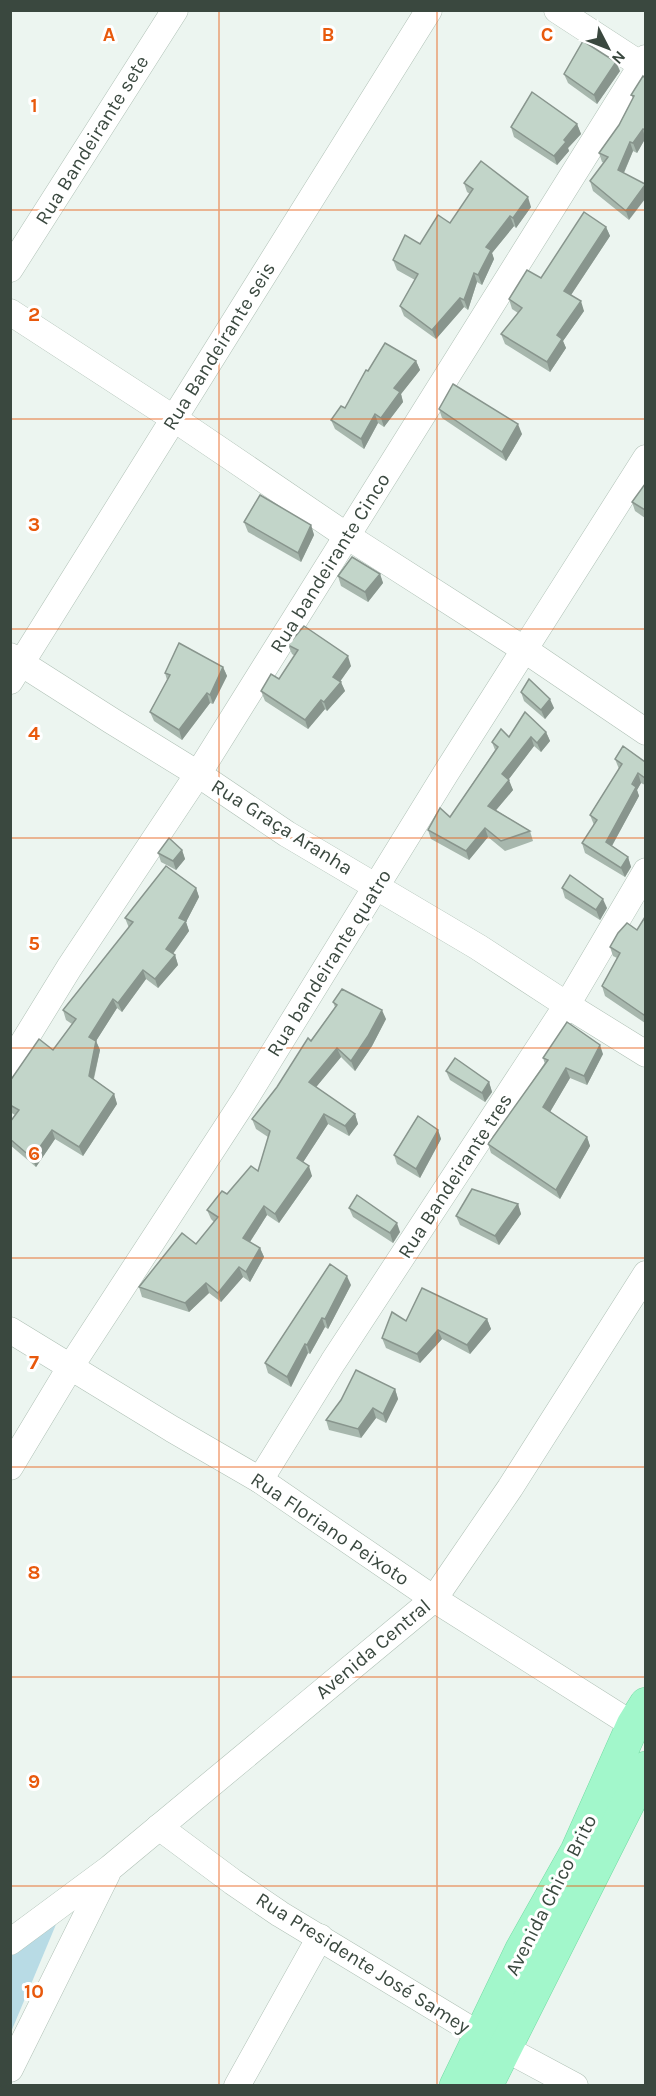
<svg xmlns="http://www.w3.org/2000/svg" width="656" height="2096" font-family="Karla,sans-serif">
	<rect width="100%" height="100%" fill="#ecf5f0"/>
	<!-- green -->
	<path fill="#b8dbe5" d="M57,1922L11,2032V1952Z"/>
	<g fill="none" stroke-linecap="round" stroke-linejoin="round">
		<defs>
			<g id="minor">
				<path d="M557,10L646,68"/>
				<path d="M10,269L175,10"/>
				<path d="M10,312L173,418L347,536L525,650L646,732"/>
				<path d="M10,656L112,721L198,774L287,834L478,947L567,1005L646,1054"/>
				<path d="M10,681L429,10"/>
				<path d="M10,1064L69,968L198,774L646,58"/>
				<path d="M10,1330L172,1429L260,1480L434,1599L633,1725"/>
				<path d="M10,1467L71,1366L247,1096L446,773L646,458"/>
				<path d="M260,1480L333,1362L567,1005L646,871"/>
				<path d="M159,1827L233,1882L280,1914L480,2035L575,2086"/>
				<path d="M10,1942L110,1868L434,1599L510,1488L646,1274"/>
				<path d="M10,2069L107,1874"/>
				<path d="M237,2086L320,1937"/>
			</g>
			<g id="major">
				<path d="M456,2086L522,1949L577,1851L633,1725L646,1704"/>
				<path d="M486,2086L646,1768"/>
			</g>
		</defs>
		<!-- minor casing -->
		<use href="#minor" stroke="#afc0b5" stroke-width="27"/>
		<!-- major casing -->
		<use href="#major" stroke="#72dca3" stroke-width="34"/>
		<!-- minor -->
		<use href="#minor" stroke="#fff" stroke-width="26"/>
		<!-- major -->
		<use href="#major" stroke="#a2f7cb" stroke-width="33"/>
	</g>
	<!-- wall -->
	<g fill="#a7b7ad">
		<path d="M620,71L597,104L568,83L564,74Z"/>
		<path d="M645,78V139L637,153L633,151L624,173L629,220L593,191L590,181L604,163L602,162L599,153L619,125L633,98L631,95Z"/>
		<path d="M577,124L581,134L568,148L569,151L557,165L514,137L511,127Z"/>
		<path d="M464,183L531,207L516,228L514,226L492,253L494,259L482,285L477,282L468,310L464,307L436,339L404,316L400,306L415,280L397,270L393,260L420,244L450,223L470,194L467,192Z"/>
		<path d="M606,227L610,236L571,295L584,311L563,341L566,348L550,372L505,344L501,334L518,313L512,309L509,299L541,278Z"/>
		<path d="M416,361L420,370L401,394L403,402L384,427L378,423L364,449L335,429L331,420L345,408L368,371Z"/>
		<path d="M439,409L522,434L506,461L442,418Z"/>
		<path d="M645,484V518L635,511L632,502Z"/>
		<path d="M244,522L311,525L314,535L301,562L248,532Z"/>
		<path d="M380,574L383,583L368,602L341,586L338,576Z"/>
		<path d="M288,645L351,666L340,681L345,691L327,711L325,709L308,729L265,701L261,691L279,679L295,656L292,654Z"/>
		<path d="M223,667L227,676L213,704L210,703L182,740L154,721L150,712L167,680L165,673Z"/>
		<path d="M521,692L554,708L545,719L524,701Z"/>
		<path d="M546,732L550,741L541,752L534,746L508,780L513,790L496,810L530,831L533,841L505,851L488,837L469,860L431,839L428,830L450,817L495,750L492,742L509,737Z"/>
		<path d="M615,759L645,762V785L641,783L637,790L639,796L612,846L628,857L631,867L625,877L585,853L582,843L594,825L590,815L619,769Z"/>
		<path d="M182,850L185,859L176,870L161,862L158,853Z"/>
		<path d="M196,888L199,897L186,922L189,931L173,954L175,955L178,965L158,988L146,979L122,1012L117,1008L96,1041L100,1050L94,1079L114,1094L117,1104L83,1156L55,1139L36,1167L10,1145V1122L15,1115L10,1112V1081L53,1050L72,1024L66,1020L63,1010L129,928L125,918Z"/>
		<path d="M562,888L607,908L600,920L565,898Z"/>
		<path d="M645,917V1023L605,996L602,986L617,958L613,956L610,947L637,930Z"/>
		<path d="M333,1002L386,1019L372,1046L355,1071L341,1057L316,1087L355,1114L358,1124L349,1136L328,1124L303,1162L312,1176L279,1223L267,1215L250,1242L260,1248L264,1257L250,1282L243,1277L221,1302L209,1293L189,1312L142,1297L139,1287L196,1244L214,1222L211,1219L207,1210L227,1194L258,1171L268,1137L256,1129L252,1119L277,1087L335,1007Z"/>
		<path d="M603,1054L587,1085L570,1078L550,1112L587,1137L590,1146L560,1199L491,1153L488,1144L545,1064L543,1058Z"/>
		<path d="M446,1071L489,1082L492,1092L485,1102L450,1080Z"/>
		<path d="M438,1130L441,1139L420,1178L397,1164L394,1155Z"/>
		<path d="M518,1204L521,1214L499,1245L460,1225L456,1216Z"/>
		<path d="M349,1208L400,1232L393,1243L353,1217Z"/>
		<path d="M351,1285L328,1329L325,1327L310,1354L308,1353L291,1387L268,1373L265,1363Z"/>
		<path d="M487,1319L491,1329L470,1354L442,1339L420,1363L386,1348L382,1338L406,1321Z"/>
		<path d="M395,1389L398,1399L386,1423L376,1418L361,1438L329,1430L326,1420Z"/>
	</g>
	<!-- shaded-wall -->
	<g fill="#88958d">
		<path d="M616,62L620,71L597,104L594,95Z"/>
		<path d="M577,124L581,134L568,148L569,151L557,165L554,156L564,140Z"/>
		<path d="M643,129L645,139L637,153L633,143Z"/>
		<path d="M630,142L633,151L621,179L618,170Z"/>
		<path d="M645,185V199L629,220L626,211Z"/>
		<path d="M528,197L531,207L516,228L513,218Z"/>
		<path d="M510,216L514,226L492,253L494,259L482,285L478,275L486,247Z"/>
		<path d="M606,227L610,236L567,301L564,291Z"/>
		<path d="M474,273L477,282L468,310L464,300Z"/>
		<path d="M460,298L464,307L436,339L432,330Z"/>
		<path d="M581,301L584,311L563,341L566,348L550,372L547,362L557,335Z"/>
		<path d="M416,361L420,370L401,394L403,402L384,427L381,418L394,388Z"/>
		<path d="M375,414L378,423L364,449L361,439Z"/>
		<path d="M518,424L522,434L506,461L502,452Z"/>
		<path d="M311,525L314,535L301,562L298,553Z"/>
		<path d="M380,574L383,583L368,602L365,592Z"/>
		<path d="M348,656L351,666L337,686L333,677Z"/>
		<path d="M223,667L227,676L213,704L210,695Z"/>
		<path d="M341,682L345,691L327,711L324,702Z"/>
		<path d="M207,693L210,703L182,740L179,730Z"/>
		<path d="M550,699L554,708L545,719L541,710Z"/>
		<path d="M321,700L325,709L308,729L305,720Z"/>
		<path d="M546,732L550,741L541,752L537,743Z"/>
		<path d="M531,737L534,746L506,783L502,774Z"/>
		<path d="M638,773L641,783L637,790L639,796L609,851L606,842Z"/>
		<path d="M509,780L513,790L492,815L488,806Z"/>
		<path d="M485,828L488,837L469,860L466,851Z"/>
		<path d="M182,850L185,859L176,870L173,861Z"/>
		<path d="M628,857L631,867L625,877L621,868Z"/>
		<path d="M196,888L199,897L186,922L189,931L169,959L166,949L179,918Z"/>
		<path d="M603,899L607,908L600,920L596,910Z"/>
		<path d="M175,955L178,965L158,988L155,979Z"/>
		<path d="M143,970L146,979L122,1012L118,1003Z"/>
		<path d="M113,999L117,1008L96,1041L100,1050L92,1085L89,1076V1037Z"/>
		<path d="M382,1010L386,1019L372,1046L355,1071L351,1061Z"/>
		<path d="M600,1045L603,1054L587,1085L584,1076Z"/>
		<path d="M337,1048L341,1057L312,1092L309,1082Z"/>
		<path d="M566,1068L570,1078L547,1117L543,1107Z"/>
		<path d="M489,1082L492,1092L485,1102L482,1093Z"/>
		<path d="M114,1094L117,1104L83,1156L79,1147Z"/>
		<path d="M324,1114L328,1124L300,1167L297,1158Z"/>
		<path d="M355,1114L358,1124L349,1136L345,1126Z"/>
		<path d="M52,1130L55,1139L36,1167L32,1158Z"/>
		<path d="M438,1130L441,1139L420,1178L416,1169Z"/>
		<path d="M587,1137L590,1146L560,1199L556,1190Z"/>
		<path d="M309,1166L312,1176L279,1223L275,1214Z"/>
		<path d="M518,1204L521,1214L499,1245L495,1236Z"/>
		<path d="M264,1206L267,1215L246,1248L243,1238Z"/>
		<path d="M397,1223L400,1232L393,1243L390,1233Z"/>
		<path d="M260,1248L264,1257L250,1282L246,1272Z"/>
		<path d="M239,1267L243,1277L221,1302L218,1293Z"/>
		<path d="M347,1276L351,1285L328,1329L325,1319Z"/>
		<path d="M206,1283L209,1293L189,1312L185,1303Z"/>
		<path d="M322,1318L325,1327L310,1354L307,1345Z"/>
		<path d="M487,1319L491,1329L470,1354L467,1345Z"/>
		<path d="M438,1330L442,1339L420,1363L417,1354Z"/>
		<path d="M305,1344L308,1353L291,1387L287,1377Z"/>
		<path d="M395,1389L398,1399L386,1423L383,1414Z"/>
		<path d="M373,1408L376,1418L361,1438L358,1429Z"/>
	</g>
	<!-- building -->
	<g fill="#c2d5c9" stroke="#88958d" stroke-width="1.5">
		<path d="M583,41L616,62L594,95L564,74Z"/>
		<path d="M643,76L645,78V130L643,129L633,143L630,142L618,170L645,184V185L626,211L590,181L608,157L599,153L619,125L634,96L631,95Z"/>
		<path d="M532,92L577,124L564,140L566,142L554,156L511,127Z"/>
		<path d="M481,161L528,197L513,218L510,216L486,247L491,250L478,275L474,273L464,300L460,298L432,330L400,306L418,274L393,260L405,235L420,244L438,215L450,223L473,189L464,183Z"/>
		<path d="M584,212L606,227L564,291L581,301L557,335L562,339L547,362L501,334L522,308L509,299L527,270L541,278Z"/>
		<path d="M385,343L416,361L394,388L400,392L381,418L375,414L361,439L331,420L341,406L345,408L366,370L368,371Z"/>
		<path d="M453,384L518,424L502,452L439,409Z"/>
		<path d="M645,484V510L632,502Z"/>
		<path d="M260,495L311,525L298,553L244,522Z"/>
		<path d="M352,557L380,574L365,592L338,576Z"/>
		<path d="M304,626L348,656L333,677L341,682L324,702L321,700L305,720L261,691L271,674L279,679L298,650L288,645Z"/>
		<path d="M179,643L223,667L210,695L207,693L179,730L150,712L170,675L165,673Z"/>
		<path d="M529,679L550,699L541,710L521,692Z"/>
		<path d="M525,712L546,732L537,743L531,737L502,774L509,780L488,806L530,831L501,841L485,828L466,851L428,830L440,808L450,817L498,747L492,742L501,729L509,737Z"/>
		<path d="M623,746L645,762V778L638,773L632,784L636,787L606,842L628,857L621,868L582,843L597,820L590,815L622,764L615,759Z"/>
		<path d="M169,838L182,850L173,861L158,853Z"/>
		<path d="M166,866L196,888L179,918L186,921L166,949L175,955L155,979L143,970L118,1003L113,999L89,1037L96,1041L89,1076L114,1094L79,1147L52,1130L32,1158L10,1139V1122L19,1110L10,1105V1081L39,1039L53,1050L76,1019L63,1010L133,922L125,918Z"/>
		<path d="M570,875L603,899L596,910L562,888Z"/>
		<path d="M645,917V1013L644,1015L602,986L620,953L610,947L618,933L627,923L637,930Z"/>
		<path d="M342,989L382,1010L368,1036L351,1061L337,1048L309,1082L355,1114L345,1126L324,1114L297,1158L309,1166L275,1214L264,1206L243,1238L260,1248L246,1272L239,1267L218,1293L206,1283L185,1303L139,1287L182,1233L196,1244L218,1217L207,1210L222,1191L227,1194L251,1166L258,1171L270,1131L252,1119L277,1087L308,1038L311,1041L337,1005L333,1002Z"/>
		<path d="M567,1022L600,1045L584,1076L566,1068L543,1107L587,1137L556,1190L488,1144L548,1060L543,1058Z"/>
		<path d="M455,1058L489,1082L482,1093L446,1071Z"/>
		<path d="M418,1116L438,1130L416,1169L394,1155Z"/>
		<path d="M472,1189L518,1204L495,1236L456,1216Z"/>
		<path d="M357,1195L397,1223L390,1233L349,1208Z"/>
		<path d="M330,1264L347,1276L325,1319L322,1318L307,1345L305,1344L287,1377L265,1363Z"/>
		<path d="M422,1288L487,1319L467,1345L438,1330L417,1354L382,1338L392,1312L406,1321Z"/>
		<path d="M356,1370L395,1389L383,1414L373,1408L358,1429L326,1420L341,1400Z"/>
	</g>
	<!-- grid -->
	<path fill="none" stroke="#e8590c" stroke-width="1.5" stroke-opacity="0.55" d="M219,10V2086M437,10V2086M10,210H646M10,419H646M10,629H646M10,838H646M10,1048H646M10,1258H646M10,1467H646M10,1677H646M10,1886H646"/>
	<g text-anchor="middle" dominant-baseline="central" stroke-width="6" stroke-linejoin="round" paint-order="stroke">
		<!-- street labels -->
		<g font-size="20" fill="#3a483f" stroke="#fff">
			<text transform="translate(92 140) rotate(-58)">Rua Bandeirante sete</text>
			<text transform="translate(219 346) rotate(-58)">Rua Bandeirante seis</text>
			<text transform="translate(330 563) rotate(-58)">Rua bandeirante Cinco</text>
			<text transform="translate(282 827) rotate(32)">Rua Graça Aranha</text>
			<text transform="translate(329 963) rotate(-58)">Rua bandeirante quatro</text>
			<text transform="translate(455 1176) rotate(-57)">Rua Bandeirante tres</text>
			<text transform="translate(330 1529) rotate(34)">Rua Floriano Peixoto</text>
			<text transform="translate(373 1649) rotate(-40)">Avenida Central</text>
			<text transform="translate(551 1895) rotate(-63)">Avenida Chico Brito</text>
			<text transform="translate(363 1963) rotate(32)">Rua Presidente José Samey</text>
		</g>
	</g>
	<g font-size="20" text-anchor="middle" font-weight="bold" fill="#e8590c" stroke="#fff" stroke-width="6" stroke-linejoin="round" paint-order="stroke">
		<text x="109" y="41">A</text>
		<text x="328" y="41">B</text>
		<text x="547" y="41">C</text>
		<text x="34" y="112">1</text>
		<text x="34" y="321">2</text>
		<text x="34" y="531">3</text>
		<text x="34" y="740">4</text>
		<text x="34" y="950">5</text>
		<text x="34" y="1160">6</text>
		<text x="34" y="1369">7</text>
		<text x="34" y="1579">8</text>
		<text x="34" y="1788">9</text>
		<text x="34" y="1998">10</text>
	</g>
	<!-- border -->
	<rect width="656" height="2096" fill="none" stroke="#3a483f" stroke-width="24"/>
	<!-- north arrow -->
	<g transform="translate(608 48) rotate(132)" stroke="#ffffff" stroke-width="4.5" paint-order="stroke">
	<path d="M0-4.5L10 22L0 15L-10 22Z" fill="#3a483f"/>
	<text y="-9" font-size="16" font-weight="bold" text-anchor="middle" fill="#3a483f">N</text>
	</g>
</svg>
